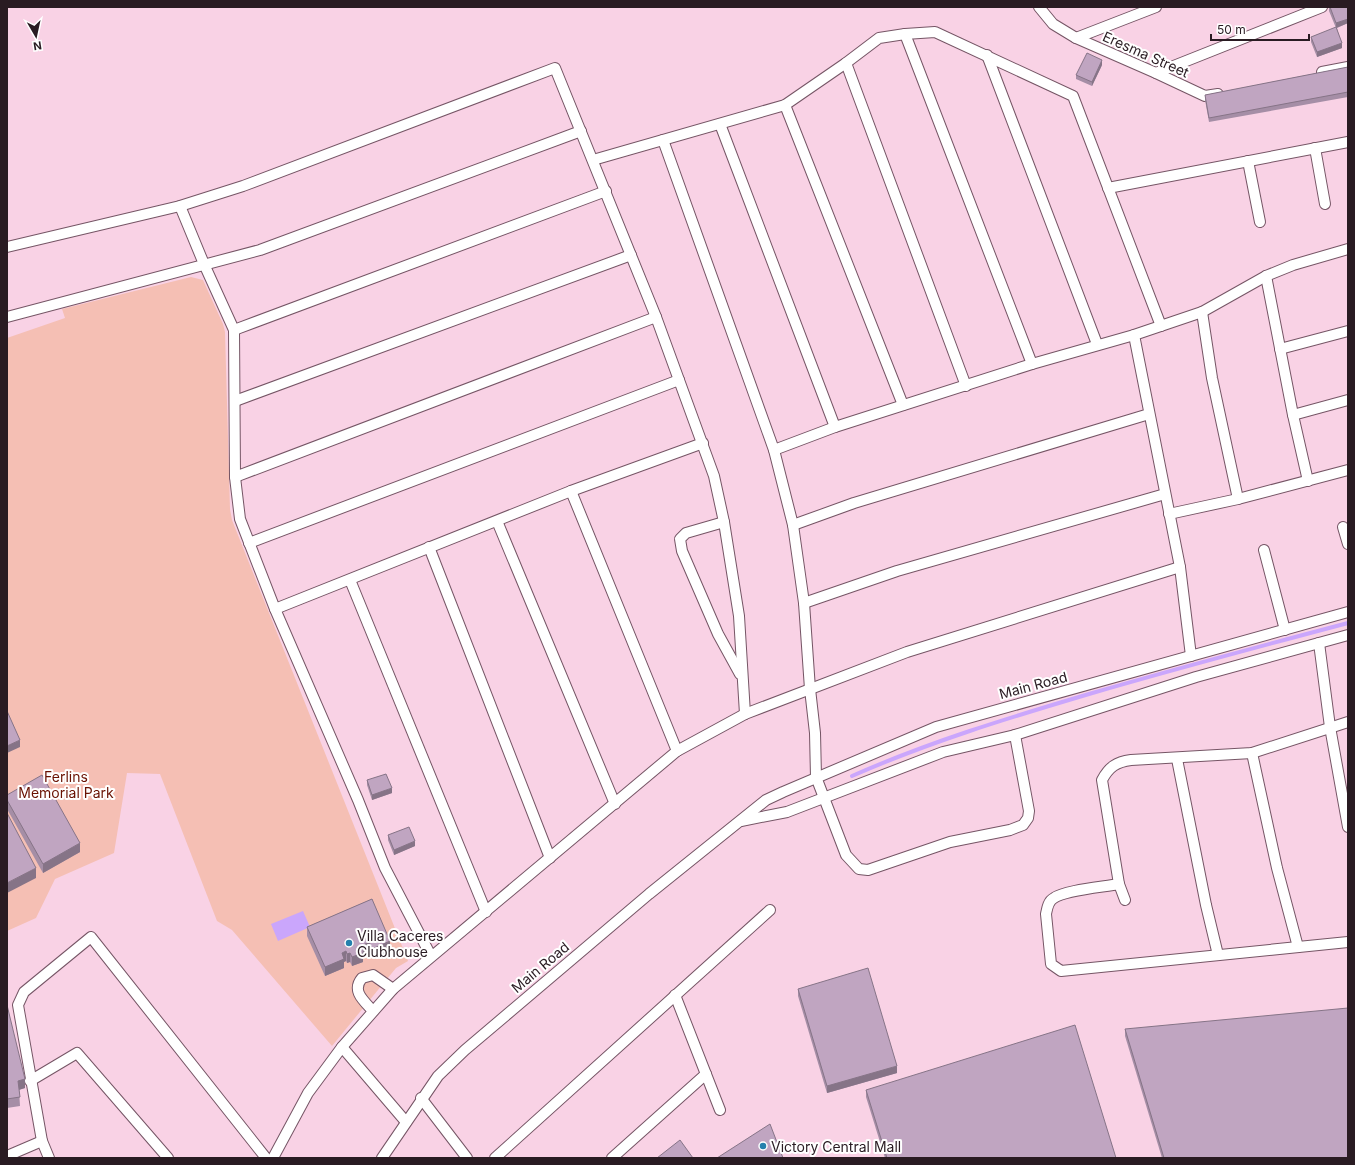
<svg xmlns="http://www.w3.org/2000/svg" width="1355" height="1165" font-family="Inter,sans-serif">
	<rect width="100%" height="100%" fill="#f9d2e5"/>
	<!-- green -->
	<path fill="#f5bfb4" d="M191,277L203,280L223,324L225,332L230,509L232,520L408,961L396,968L332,1046L232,930L217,921L160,774L127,773L114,853L55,879L36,918L7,931V338L65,318L62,309Z"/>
	<!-- water -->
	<path fill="#caa6fc" d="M303,911L310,927L278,941L271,924Z"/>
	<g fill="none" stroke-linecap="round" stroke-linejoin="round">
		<!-- stream -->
		<path stroke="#caa6fc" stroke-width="4" d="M852,776C929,742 1008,718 1089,694C1175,669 1261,646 1348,623"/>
		<defs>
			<g id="street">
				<path d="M1039,7L1053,24L1076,38L1156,73L1205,96L1218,94"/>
				<path d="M905,34L1032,364"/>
				<path d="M1076,38L1156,7"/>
				<path d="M987,55L1097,344"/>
				<path d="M846,63L966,386"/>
				<path d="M1322,72L1348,67"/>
				<path d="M1156,73L1322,7"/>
				<path d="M785,105L903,405"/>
				<path d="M720,124L835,427"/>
				<path d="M663,140L774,450L793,525L804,603L810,689L815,733L816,777L846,855L859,869L868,870L950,842L1010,830L1023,825L1028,818L1029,811L1015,735"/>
				<path d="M1315,148L1325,204"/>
				<path d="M593,160L785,105L846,63L879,38L905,34L935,32L1073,96L1161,326"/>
				<path d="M1248,161L1260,222"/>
				<path d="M1108,188L1348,142"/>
				<path d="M180,206L204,264L234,330L235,477L240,519L275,609L358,800L385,868L431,956"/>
				<path d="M7,247L180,206L243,186L555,68L656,317L714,476L724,522L739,616L745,714"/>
				<path d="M1266,276L1293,415L1308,481"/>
				<path d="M1202,312L1212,378L1238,499"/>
				<path d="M7,317L260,250L581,131"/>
				<path d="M234,330L606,191"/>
				<path d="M1134,335L1180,567L1191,656"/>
				<path d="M1280,349L1348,331"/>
				<path d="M235,401L631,255"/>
				<path d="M1293,415L1348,400"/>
				<path d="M774,450L835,427L1032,364L1134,335L1202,312L1266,276L1293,265L1348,249"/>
				<path d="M235,477L656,317"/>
				<path d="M571,491L677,751"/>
				<path d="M1169,514L1238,499L1348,470"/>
				<path d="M497,521L615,804"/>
				<path d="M724,522L686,533L680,539L682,551L718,634L740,674"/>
				<path d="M793,525L854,503L1149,414"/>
				<path d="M1343,527L1348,544"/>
				<path d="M249,543L679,380"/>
				<path d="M429,547L550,858"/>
				<path d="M1264,550L1285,630"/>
				<path d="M350,580L486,912"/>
				<path d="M804,603L897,571L1165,494"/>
				<path d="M275,609L571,491L703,443"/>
				<path d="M1319,643L1330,727L1348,827"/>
				<path d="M1252,753L1277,868L1298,947"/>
				<path d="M1177,759L1206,905L1218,955"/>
				<path d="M741,821L787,812L943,752L1015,735L1196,677L1348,635"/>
				<path d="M1119,884C1104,887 1065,890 1054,898C1048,901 1047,909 1046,914L1051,964L1061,971L1348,942"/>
				<path d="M1125,900L1119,884L1102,780C1109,767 1116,762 1131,760L1252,753L1348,722"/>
				<path d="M675,995L720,1110"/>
				<path d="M373,1011C364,1001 351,991 362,978L373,975L393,989"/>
				<path d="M342,1047L406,1122"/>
				<path d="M30,1081L77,1053L168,1158"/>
				<path d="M421,1098L467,1158"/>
				<path d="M7,1156L42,1141"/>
				<path d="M49,1158L42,1141L18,1005L24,992L91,937L266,1158"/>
				<path d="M273,1158L308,1093L342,1047L393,989L677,751L745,714L907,652L1180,567"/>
				<path d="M382,1158L438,1076L465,1050L649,894L766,800L783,792L936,727L1348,612"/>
				<path d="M495,1158L770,910"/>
				<path d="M612,1158L706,1074"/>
			</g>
		</defs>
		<!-- street casing -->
		<use href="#street" stroke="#755565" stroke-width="12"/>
		<!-- street -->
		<use href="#street" stroke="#fff" stroke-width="10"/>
	</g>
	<!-- wall -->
	<g fill="#a58ea6">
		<path d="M1329,7H1348V23L1337,28L1342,48L1317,57L1311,42V37L1336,28L1329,11Z"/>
		<path d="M1102,65L1092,86L1076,79V75Z"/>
		<path d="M1348,67V97L1209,122L1205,100V95Z"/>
		<path d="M367,780L392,793L372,800L367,785Z"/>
		<path d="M7,795L80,852L43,873L7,809Z"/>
		<path d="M388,835L415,846L394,855L388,840Z"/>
		<path d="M372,899L390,951L372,958L369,951L363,954V962L352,966L350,962L347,963L346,961L344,962V968L325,976L307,936V927Z"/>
		<path d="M798,989L897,1073L827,1093L798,996Z"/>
		<path d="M7,1005L25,1088L19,1090L20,1106L7,1108Z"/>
		<path d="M1125,1029L1348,1158H1162L1125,1036Z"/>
		<path d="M866,1090L1116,1158H885L866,1097Z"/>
	</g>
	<!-- shaded-wall -->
	<g fill="#867487">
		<path d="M1348,19V23L1336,28V23Z"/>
		<path d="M1342,43V48L1317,57V52Z"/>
		<path d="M1102,60V65L1092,86V82Z"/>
		<path d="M20,740V747L7,753V746Z"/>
		<path d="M392,788V793L372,800V795Z"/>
		<path d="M415,841V846L394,855V850Z"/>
		<path d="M80,843V852L43,873V864Z"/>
		<path d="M36,868V878L7,893V883Z"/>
		<path d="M390,941V951L372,958V949Z"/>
		<path d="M369,942V951L363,954V962L352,966V957L363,945Z"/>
		<path d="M346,951V961L344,962V968L325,976V967L342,953Z"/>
		<path d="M350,953V962L347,963V954Z"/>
		<path d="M897,1066V1073L827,1093V1086Z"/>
		<path d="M25,1079V1088L18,1090V1081Z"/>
	</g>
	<!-- building -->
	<g fill="#c0a5c1" stroke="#867487">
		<path d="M1330,7H1348V19L1336,23Z"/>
		<path d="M1336,27L1342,43L1317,52L1311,37Z"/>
		<path d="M1087,53L1102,60L1092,82L1076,75Z"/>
		<path d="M1348,67V92L1209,118L1205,95Z"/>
		<path d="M7,711L20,740L7,746Z"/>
		<path d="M386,774L392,788L372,795L367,780Z"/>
		<path d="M42,775L80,843L43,864L7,800V795Z"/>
		<path d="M7,813L36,868L7,883Z"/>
		<path d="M409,827L415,841L394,850L388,835Z"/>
		<path d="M372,899L390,941L372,949L369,942L363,945V953L352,957L350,953L347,954L346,951L342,953L344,959L325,967L307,927Z"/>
		<path d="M868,968L897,1066L827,1086L798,989Z"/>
		<path d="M7,1005L25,1079L18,1081L20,1097L7,1099Z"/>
		<path d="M1348,1008V1158H1164L1125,1029Z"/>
		<path d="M1075,1025L1116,1158H887L866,1090Z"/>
		<path d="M770,1124L783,1158H717Z"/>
		<path d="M680,1140L693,1158H657Z"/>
	</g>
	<!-- markers -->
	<g fill="#2480ad" stroke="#fff" stroke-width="1.5">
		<circle cx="349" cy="943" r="4"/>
		<circle cx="763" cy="1146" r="4"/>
	</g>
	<g text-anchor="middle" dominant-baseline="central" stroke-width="4" stroke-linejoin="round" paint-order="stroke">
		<!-- street labels -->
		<g font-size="14" fill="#291b22" stroke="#fff">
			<text transform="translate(1146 54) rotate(24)">Eresma Street</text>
			<text transform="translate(1033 685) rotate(-15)">Main Road</text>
			<text transform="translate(540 967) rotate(-40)">Main Road</text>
		</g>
		<!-- park labels -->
		<g font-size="14" fill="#691102" stroke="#fff">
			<text x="66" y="776">Ferlins<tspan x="66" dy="16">Memorial Park</tspan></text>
		</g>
		<!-- poi labels -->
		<g font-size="14" fill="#291b22" stroke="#fff" text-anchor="start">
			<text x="357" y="935">Villa Caceres<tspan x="357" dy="16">Clubhouse</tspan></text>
			<text x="771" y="1146">Victory Central Mall</text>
		</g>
	</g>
	<!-- border -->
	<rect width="1355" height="1165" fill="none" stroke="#291b22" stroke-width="16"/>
	<!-- north arrow -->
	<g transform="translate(36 36) rotate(171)" stroke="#ffffff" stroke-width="3" paint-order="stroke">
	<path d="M0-3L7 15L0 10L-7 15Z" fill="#291b22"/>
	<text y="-6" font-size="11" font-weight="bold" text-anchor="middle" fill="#291b22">N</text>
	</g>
	<!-- scale -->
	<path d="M1211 34v6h98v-6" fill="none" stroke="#291b22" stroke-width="2"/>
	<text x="1217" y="34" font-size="12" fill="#291b22" stroke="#ffffff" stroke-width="3" paint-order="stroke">50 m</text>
</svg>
